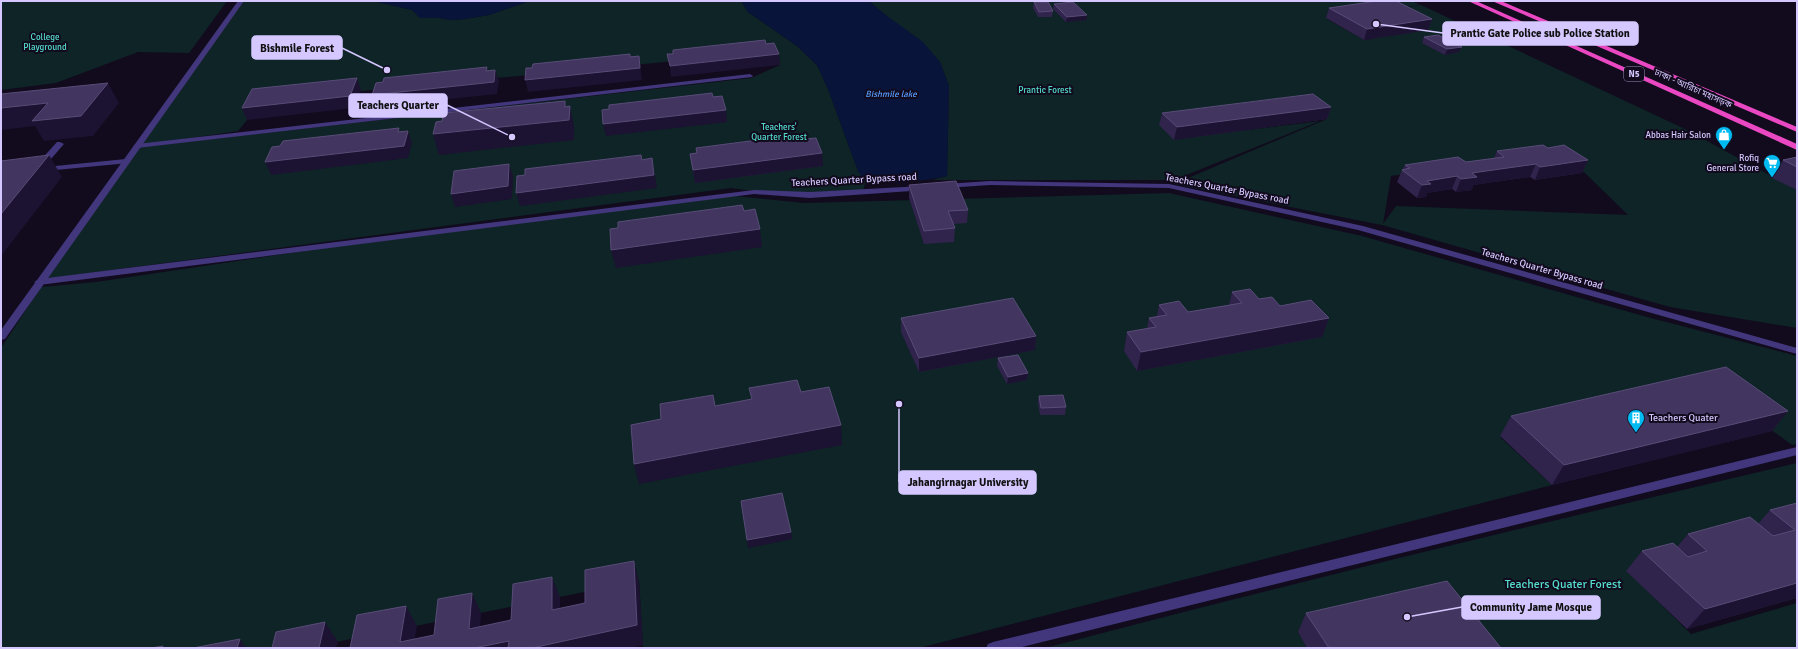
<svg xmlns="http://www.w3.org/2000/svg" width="1798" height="649" font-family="Signika,'Noto Sans Bengali',sans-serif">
	<rect width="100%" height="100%" fill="#110b1d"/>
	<!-- green -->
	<g fill="#0e2427" fill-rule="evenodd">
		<path d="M1,1H227L189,53L138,52L56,83L1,90Z"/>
		<path d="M241,1H373L412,10L420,18H440L450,20L465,19L489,15L530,1H741L748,12L797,46L817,65L828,89L858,171L866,180L863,191C819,194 775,195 731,188L44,279L140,147L751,78L780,65L675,61L257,101L247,120L238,131L137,146Z"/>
		<path d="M869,1H1412L1420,5L1327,19L1364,40L1427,30L1391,10L1421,5L1685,129L1797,190V328L1670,307L1382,225L1174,184L1327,119L1160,125L1174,139L1320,121L1174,180H932L947,176L949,86L940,62ZM1551,152L1585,173L1628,215L1396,206L1383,224L1391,176Z"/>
		<path d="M1169,193L1362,236L1647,317L1797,356V444L1792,445L1712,387L1500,437L1552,485L919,648H643L639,581L306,648H1V348L41,287L96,282L492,223L726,195L804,203Z"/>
		<path d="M1797,463V525L1627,571L1691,634L1797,603V648H1472L1298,632L1307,648H1045C1295,582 1546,522 1797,463Z"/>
	</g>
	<!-- water -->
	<g fill="#081439">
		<path d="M373,1H530L489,15L465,19L450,20L440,18H420L412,10Z"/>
		<path d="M741,1H869L883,13L923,42L940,62L949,86L947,176C932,180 878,187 866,180C863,179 860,174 858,171L828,89L817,65L797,46L748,12Z"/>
	</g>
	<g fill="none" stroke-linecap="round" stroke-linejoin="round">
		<!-- service -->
		<g fill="#42367c" fill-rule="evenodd">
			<path d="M57,142H60L64,144L44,167H38V163Z"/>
			<path d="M126,159H129V163L45,171L41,169L45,167Z"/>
		</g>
		<!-- minor -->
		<g fill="#42367c" fill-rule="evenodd">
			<path d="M750,74L753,76L752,77L137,148L133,146L137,144Z"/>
			<path d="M990,181L1169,184L1363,226L1797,348V354L1358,230L1169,188L990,185L945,188L941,186L945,184Z"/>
			<path d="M923,186L927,188L926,190L810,198L754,194L39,285L34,282L39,279L754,190L810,192Z"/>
		</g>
		<!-- tertiary -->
		<g fill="#42367c" fill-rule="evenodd">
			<path d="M238,1H244L5,339L1,340V330Z"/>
			<path d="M1797,447V455L1018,648H986L988,644L993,642Z"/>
		</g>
		<!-- trunk -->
		<g fill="#ea48c2" fill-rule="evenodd">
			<path d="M1468,1H1476L1797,144V150Z"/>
			<path d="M1492,1H1501L1797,127V132Z"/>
		</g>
	</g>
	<!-- wall -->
	<g fill="#30234c">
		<path d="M1034,2L1053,11L1052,17H1038L1033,8Z"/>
		<path d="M1054,4L1087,15V20L1066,22L1053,9Z"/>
		<path d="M1329,8L1432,19L1428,30L1364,40L1326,18Z"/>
		<path d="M1424,37L1459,52L1445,55L1422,43Z"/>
		<path d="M1331,107L1327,119L1174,140L1159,125L1162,113Z"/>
		<path d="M806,139L823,166L695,183L690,154L697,153L696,148Z"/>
		<path d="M1548,148L1588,160L1582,173L1535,180L1530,177L1473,185L1472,190L1456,192L1452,189L1427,193L1426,197L1417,198L1397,182L1402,170L1403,169L1405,165L1466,162L1494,158L1497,151Z"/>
		<path d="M1797,157V190L1772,178L1783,160Z"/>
		<path d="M909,185L968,210L967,223L953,224L955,228L954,242L924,244L909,198Z"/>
		<path d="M1232,292L1280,306L1329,318L1322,337L1137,371L1124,351L1127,332L1147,328L1149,318L1157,316L1159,305L1188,312L1229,305Z"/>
		<path d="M901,318L1036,336L1035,350L919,372L901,332Z"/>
		<path d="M998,358L1028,373L1027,380L1007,384L997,366Z"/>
		<path d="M1039,396L1066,407L1065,415H1040L1038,403Z"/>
		<path d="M1788,411L1772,431L1552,485L1500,436L1511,416Z"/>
		<path d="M1797,503V598L1687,629L1626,571L1642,551L1677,547L1688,534L1758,524L1770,510Z"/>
		<path d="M1306,613L1501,648H1307L1298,632Z"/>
	</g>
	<!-- shaded-wall -->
	<g fill="#1c1231">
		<path d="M1061,1H1079L1061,3Z"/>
		<path d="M1087,15V20L1066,22L1067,17Z"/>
		<path d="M1432,19L1428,30L1364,40L1367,29Z"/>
		<path d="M1462,47L1459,52L1445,55L1447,49Z"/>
		<path d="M779,54L780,65L671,77L670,66Z"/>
		<path d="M639,56L642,80L528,92L525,80Z"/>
		<path d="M495,70L499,81L497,94L376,107L372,95Z"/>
		<path d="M357,78L361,90L354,108L247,120L242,108Z"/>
		<path d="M108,83L119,103L93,136L44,141L35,126L1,130V108L48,103Z"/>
		<path d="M565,101L569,118L570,106L574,126V140L439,155L433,134L565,107Z"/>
		<path d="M1331,107L1327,119L1174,140L1177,127Z"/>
		<path d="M726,110L727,122L606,136L603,124Z"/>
		<path d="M408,131L412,143L408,158L271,175L265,162Z"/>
		<path d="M822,153L823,166L695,183L693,170Z"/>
		<path d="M49,155L62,177L1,256V214Z"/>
		<path d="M652,158L657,188L520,206L516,193Z"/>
		<path d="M1588,160L1582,173L1535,180L1540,167Z"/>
		<path d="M509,164L513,176L512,199L455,207L451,194Z"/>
		<path d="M1536,164L1530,177L1473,185L1472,190L1456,192L1461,179L1472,173Z"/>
		<path d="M1457,176L1452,189L1427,193L1426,197L1417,198L1422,185L1427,181Z"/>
		<path d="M760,229L762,247L616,268L611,250Z"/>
		<path d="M1329,318L1322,337L1137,371L1141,352Z"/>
		<path d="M1036,336L1035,350L919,372V358Z"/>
		<path d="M1028,373L1027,380L1007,384L1008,377Z"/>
		<path d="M1788,411L1772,431L1552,485L1564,465Z"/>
		<path d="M841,425L842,445L639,484L634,464Z"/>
		<path d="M791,532L792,539L748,548L747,540Z"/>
		<path d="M634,561L639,581L643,645L630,648H532L637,625Z"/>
		<path d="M552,577L560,597V630L552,610Z"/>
		<path d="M1797,583V598L1687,629L1705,609Z"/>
		<path d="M472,593L481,613L479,647L509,641L512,648H474L469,629Z"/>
		<path d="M406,606L417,626L413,648L400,642Z"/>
		<path d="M325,622L338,642L336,648H319Z"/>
		<path d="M240,639L246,648H237Z"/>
	</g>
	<!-- building -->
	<g fill="#42355f" stroke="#594c78">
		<path d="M1377,1H1396L1432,19L1367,29L1329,8Z"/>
		<path d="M1034,2H1048L1053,11L1039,12Z"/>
		<path d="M1073,2L1087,15L1067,17L1054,4Z"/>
		<path d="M1438,35L1462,47L1447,49L1424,37Z"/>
		<path d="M765,40L766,44L774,43L779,54L670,66L667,54H673V50Z"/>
		<path d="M630,54V57L639,56L640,68L525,80L526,68H532L533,64Z"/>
		<path d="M487,67L486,71L495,70L494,82L372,95L376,83L383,82L384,78Z"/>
		<path d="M357,78L350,96L242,108L252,89Z"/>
		<path d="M108,83L81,116L32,121L48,103L1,108V94Z"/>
		<path d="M712,93L713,97L722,96L726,110L603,124L602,110L609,109V105Z"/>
		<path d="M1313,94L1331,107L1177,127L1162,113Z"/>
		<path d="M565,101V107L570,106L569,120L433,134L436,122L442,121L444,113Z"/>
		<path d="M399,128L398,132L408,131L404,146L265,162L272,147L280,146L283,141Z"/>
		<path d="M804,134L806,139L816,138L822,153L693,170L690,154L697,153L696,148Z"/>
		<path d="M1543,145L1548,148L1564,145L1588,160L1540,167L1536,164L1472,173L1477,177L1461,179L1457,176L1427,181L1431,184L1422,185L1402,170L1410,168L1405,165L1458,157L1466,162L1504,157L1497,151Z"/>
		<path d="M49,155L1,214V161Z"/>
		<path d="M641,155L642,160L652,158L654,175L516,193L517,176L525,175V169Z"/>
		<path d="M1797,157V167L1783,160Z"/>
		<path d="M509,164L508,186L451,194L454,171Z"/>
		<path d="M956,181L968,210L948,211L955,228L924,231L909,185Z"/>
		<path d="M742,205L744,211L755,209L760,229L611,250L610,229L618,228V222Z"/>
		<path d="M1250,289L1259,299L1272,297L1280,306L1311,300L1329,318L1141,352L1127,332L1156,327L1149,318L1167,315L1159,305L1179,301L1188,312L1242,303L1232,292Z"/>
		<path d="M1013,298L1036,336L919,358L901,318Z"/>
		<path d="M1018,355L1028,373L1008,377L998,358Z"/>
		<path d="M1726,367L1788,411L1564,465L1511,416Z"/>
		<path d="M797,380L801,392L829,387L841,425L634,464L631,425L661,419L660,404L713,395L715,406L752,399L749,388Z"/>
		<path d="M1063,395L1066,407L1041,408L1039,396Z"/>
		<path d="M782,493L791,532L747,540L741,501Z"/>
		<path d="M1797,503V583L1705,609L1642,551L1673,543L1688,557L1707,551L1688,534L1750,517L1773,536L1795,530L1770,510Z"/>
		<path d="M634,561L637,625L532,648H508L509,641L474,648H350L357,615L406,606L400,642L434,635L438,599L472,593L469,629L511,620L513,584L552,577V610L585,603V570Z"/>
		<path d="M1447,581L1501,648H1329L1306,613Z"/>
		<path d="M325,622L319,648H272L276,632Z"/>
		<path d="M240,639L237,648H193Z"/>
		<path d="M163,646L162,648H151Z"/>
	</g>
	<!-- icons -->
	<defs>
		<symbol id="shop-pin" viewBox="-11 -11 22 30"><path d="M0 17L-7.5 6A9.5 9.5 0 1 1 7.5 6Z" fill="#00bbf2" stroke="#110b1d"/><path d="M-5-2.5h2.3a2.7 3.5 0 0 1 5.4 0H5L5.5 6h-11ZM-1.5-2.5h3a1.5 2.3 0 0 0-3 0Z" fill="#fff"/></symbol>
		<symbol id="supermarket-pin" viewBox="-11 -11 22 30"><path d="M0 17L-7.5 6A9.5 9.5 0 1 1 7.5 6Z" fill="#00bbf2" stroke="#110b1d"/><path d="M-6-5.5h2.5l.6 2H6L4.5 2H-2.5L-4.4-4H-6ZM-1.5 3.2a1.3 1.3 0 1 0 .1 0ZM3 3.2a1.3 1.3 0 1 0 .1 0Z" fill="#fff"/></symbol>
		<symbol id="building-pin" viewBox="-11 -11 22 30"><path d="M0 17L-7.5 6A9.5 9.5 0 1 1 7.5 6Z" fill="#00bbf2" stroke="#110b1d"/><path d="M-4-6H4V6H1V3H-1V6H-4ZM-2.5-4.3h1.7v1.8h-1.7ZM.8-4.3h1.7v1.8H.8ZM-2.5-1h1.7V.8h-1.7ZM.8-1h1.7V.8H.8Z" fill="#fff"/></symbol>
	</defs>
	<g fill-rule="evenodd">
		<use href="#shop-pin" x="1714" y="125" width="20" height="27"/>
		<use href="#supermarket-pin" x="1762" y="153" width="20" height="27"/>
		<use href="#building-pin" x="1626" y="408" width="20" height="27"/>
	</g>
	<g text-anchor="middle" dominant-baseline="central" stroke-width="4" stroke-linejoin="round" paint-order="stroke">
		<!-- far-park labels -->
		<g font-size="9" fill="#54decd" stroke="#110b1d">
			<text x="45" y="37">College<tspan x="45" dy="10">Playground</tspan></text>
			<text x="1045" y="90">Prantic Forest</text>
			<text x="779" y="127">Teachers'<tspan x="779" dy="10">Quarter Forest</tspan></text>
		</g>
		<!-- shield labels -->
		<rect fill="#110b1d" stroke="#9a8fbb" stroke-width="1" x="1624" y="67" width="20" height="14" rx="3"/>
		<g font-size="9" font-weight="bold" fill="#d5c7ff">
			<text x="1634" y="74">N5</text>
		</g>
		<!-- far-street labels -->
		<g font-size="9" fill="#d5c7ff" stroke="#110b1d">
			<text transform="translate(1693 89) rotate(24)">ঢাকা - আরিচা মহাসড়ক</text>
		</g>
		<!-- far-water labels -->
		<g font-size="9" font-style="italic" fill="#559bff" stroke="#110b1d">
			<text x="891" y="94">Bishmile lake</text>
		</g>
		<!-- far-poi labels -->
		<g font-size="9" fill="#d5c7ff" stroke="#110b1d" text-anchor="end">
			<text x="1711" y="135">Abbas Hair Salon</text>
			<text x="1759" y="158">Rofiq<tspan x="1759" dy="10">General Store</tspan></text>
		</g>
		<!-- street labels -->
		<g font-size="10" fill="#d5c7ff" stroke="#110b1d">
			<text transform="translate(854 180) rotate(-3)">Teachers Quarter Bypass road</text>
			<text transform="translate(1227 189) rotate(11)">Teachers Quarter Bypass road</text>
			<text transform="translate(1542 269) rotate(16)">Teachers Quarter Bypass road</text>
		</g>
		<!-- poi labels -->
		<g font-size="10" fill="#d5c7ff" stroke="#110b1d" text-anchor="start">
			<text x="1649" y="418">Teachers Quater</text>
		</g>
		<!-- near-park labels -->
		<g font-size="12" fill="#54decd" stroke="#110b1d">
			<text x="1563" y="584">Teachers Quater Forest</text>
		</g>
	</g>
	<!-- callouts -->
	<path fill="none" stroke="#d5c7ff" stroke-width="1.5" d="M1376 24L1443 33M387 70L342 48M512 137L447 105M899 404L899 482M1407 617L1462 607"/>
	<g fill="#d5c7ff" stroke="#110b1d" stroke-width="1.5">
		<circle cx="1376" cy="24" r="4"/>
		<circle cx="387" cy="70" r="4"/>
		<circle cx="512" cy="137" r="4"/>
		<circle cx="899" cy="404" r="4"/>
		<circle cx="1407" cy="617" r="4"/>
	</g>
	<g fill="#d5c7ff" stroke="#d5c7ff" stroke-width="1.5">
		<rect x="1443" y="22" width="195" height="23" rx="4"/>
		<rect x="252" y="36" width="90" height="23" rx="4"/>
		<rect x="349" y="94" width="98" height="23" rx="4"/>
		<rect x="899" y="471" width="137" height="23" rx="4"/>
		<rect x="1462" y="596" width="138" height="23" rx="4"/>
	</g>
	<g font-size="11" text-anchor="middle" font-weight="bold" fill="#111">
		<text x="1540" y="37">Prantic Gate Police sub Police Station</text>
		<text x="297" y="52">Bishmile Forest</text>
		<text x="398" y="109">Teachers Quarter</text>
		<text x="968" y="486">Jahangirnagar University</text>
		<text x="1531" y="611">Community Jame Mosque</text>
	</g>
	<!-- border -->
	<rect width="1798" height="649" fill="none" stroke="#d5c7ff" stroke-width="4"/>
</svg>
